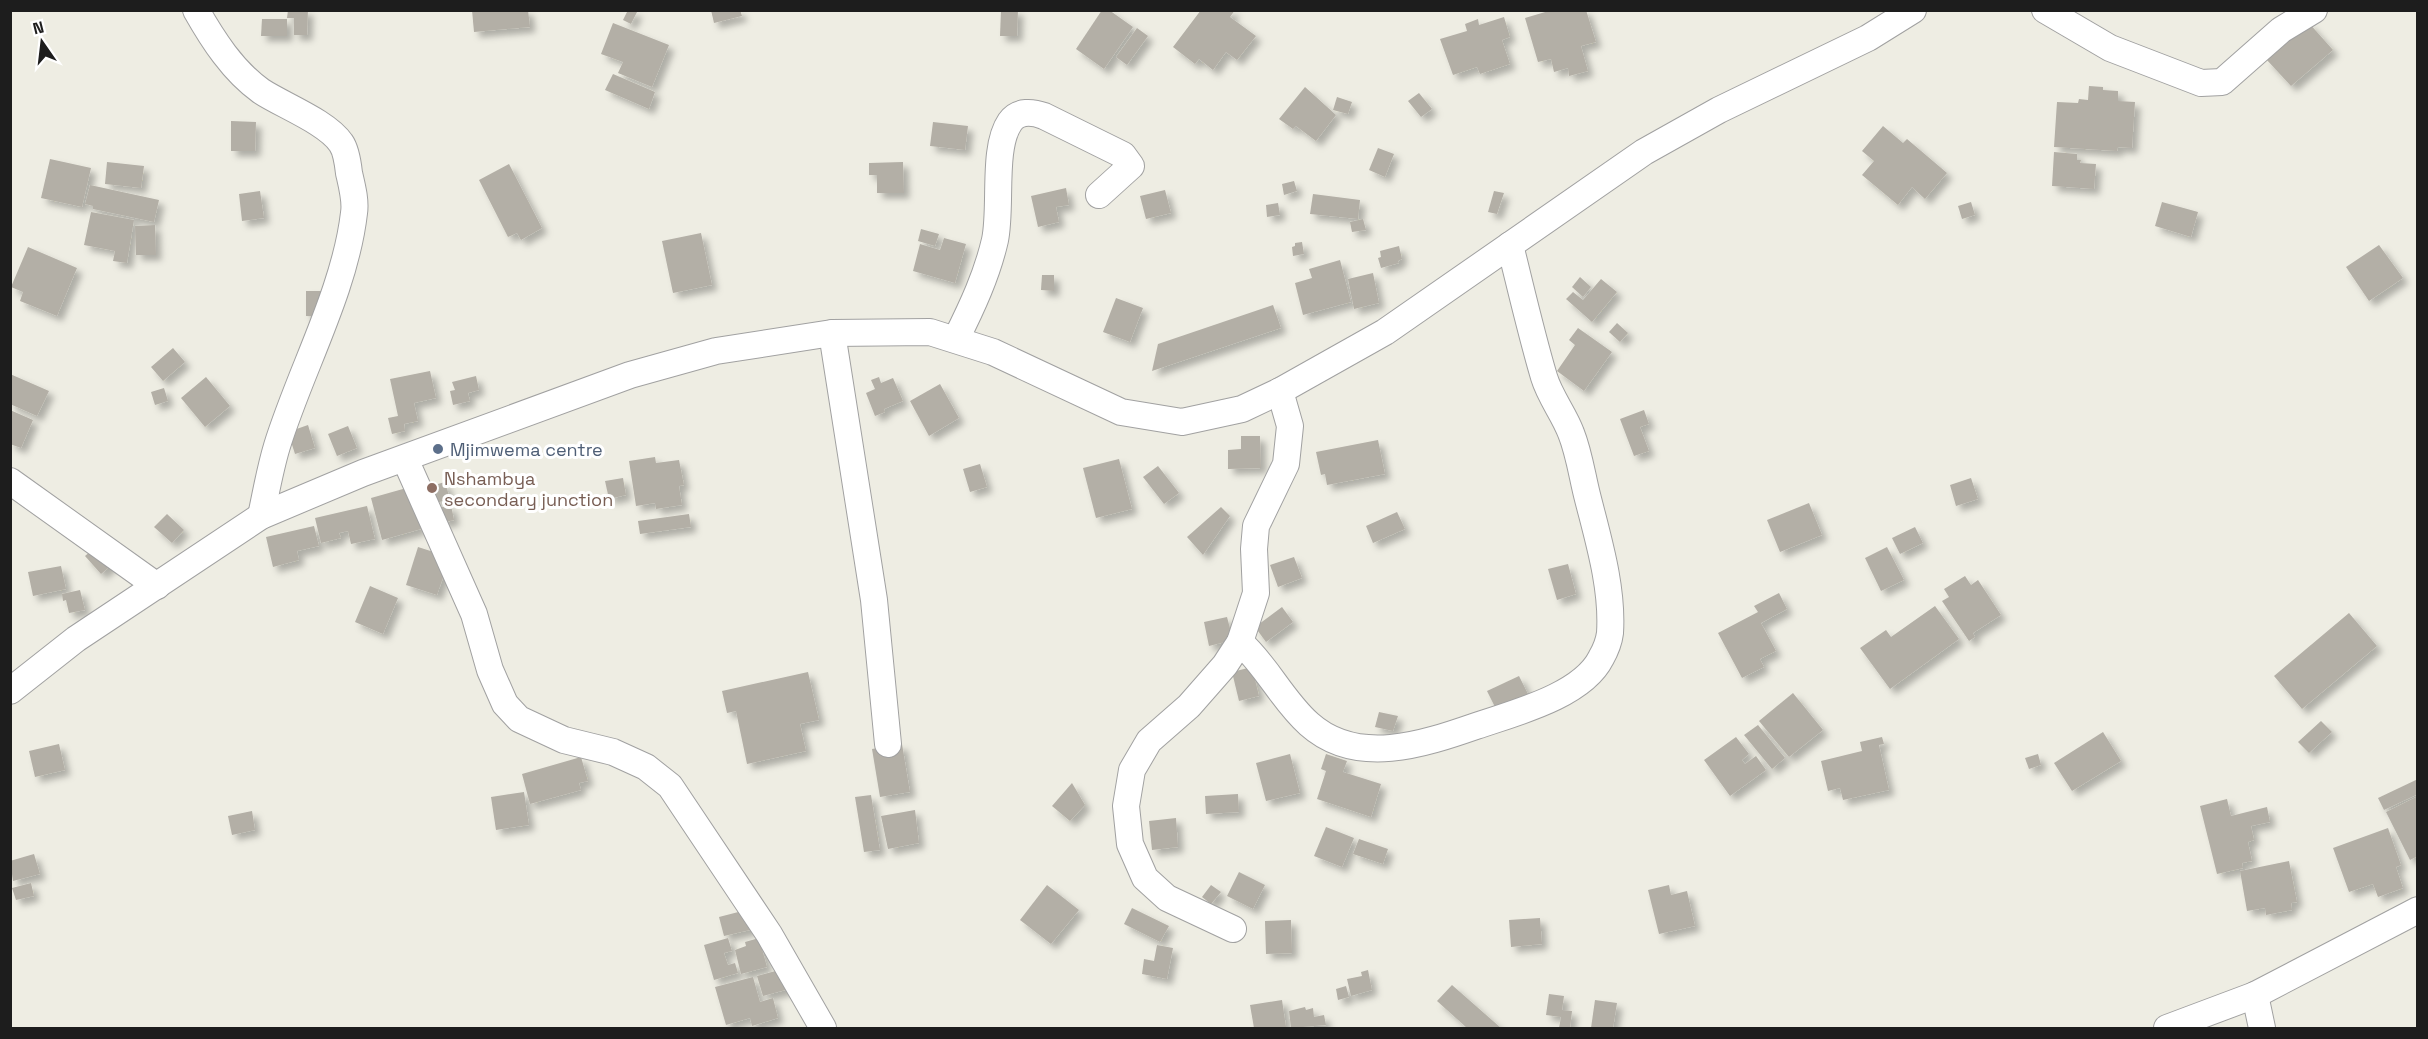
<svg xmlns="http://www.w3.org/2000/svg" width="2428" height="1039" font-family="'Space Grotesk',sans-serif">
	<defs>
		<filter id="shadow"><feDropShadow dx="5.5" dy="5.5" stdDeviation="3" flood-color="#0004"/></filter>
	</defs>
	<rect width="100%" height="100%" fill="#eeede3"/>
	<!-- building -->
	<g fill="#b3afa6" filter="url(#shadow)">
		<path d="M288,10H308L307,35H294V18H287Z"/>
		<path d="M472,10H528L530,27L474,32Z"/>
		<path d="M628,10L637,12L631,24L623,20Z"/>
		<path d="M711,10H740L742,16L714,23Z"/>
		<path d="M1001,10H1018L1017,36H1000Z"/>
		<path d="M1102,10H1109L1133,27L1104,69L1076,49Z"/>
		<path d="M1201,10H1235L1230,17L1256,36L1237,60L1226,52L1213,70L1199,59L1195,64L1173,47Z"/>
		<path d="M1552,10H1586L1596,42L1581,46L1588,71L1569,76L1568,68L1554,72L1551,59L1538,62L1525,18Z"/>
		<path d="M1504,17L1510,37L1502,40L1510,64L1480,74L1477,67L1453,75L1440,39L1467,31L1465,24L1478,19L1479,25Z"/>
		<path d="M262,19H287V36H261Z"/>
		<path d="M2308,22L2333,50L2291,86L2266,59Z"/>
		<path d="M613,23L669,45L652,87L618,73L623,62L601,54Z"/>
		<path d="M1137,28L1148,36L1127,65L1116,57Z"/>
		<path d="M613,74L655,92L649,109L605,90Z"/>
		<path d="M2089,86L2103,87V90L2118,91V101L2135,102L2132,148L2118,147L2117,151L2054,147L2057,102L2078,103L2079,99L2088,100Z"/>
		<path d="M1305,87L1336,115L1316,141L1296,126L1293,129L1279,119Z"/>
		<path d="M1419,93L1432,109L1421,117L1408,101Z"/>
		<path d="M1337,97L1352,102L1348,114L1333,110Z"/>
		<path d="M231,121L256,122L255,151H231Z"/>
		<path d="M933,122L968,126L965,150L930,146Z"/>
		<path d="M1883,126L1903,143L1907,139L1947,173L1925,199L1912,187L1898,205L1862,175L1874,161L1862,151Z"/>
		<path d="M1378,148L1394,154L1385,177L1369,170Z"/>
		<path d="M2054,152L2077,154V160H2081L2080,163L2096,164L2094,189L2052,186Z"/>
		<path d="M50,159L91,168L82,207L41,198Z"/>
		<path d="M107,162L144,166L141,188L105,184Z"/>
		<path d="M903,162L904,193H877V175H869V163Z"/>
		<path d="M509,164L542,228L521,240L517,233L508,237L479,180Z"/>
		<path d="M1294,181L1297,191L1284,195L1282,184Z"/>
		<path d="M90,185L159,200L154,222L93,209V206L85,204Z"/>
		<path d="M1066,188L1069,205L1056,207L1059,222L1038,227L1031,196Z"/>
		<path d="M1165,190L1171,213L1146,219L1140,196Z"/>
		<path d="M260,191L264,218L242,221L239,194Z"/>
		<path d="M1494,191L1504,193L1497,214L1488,212Z"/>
		<path d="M1313,194L1360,200L1358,219L1310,214Z"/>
		<path d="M1971,202L1975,215L1962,219L1958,206Z"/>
		<path d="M2162,202L2198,212L2191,237L2155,226Z"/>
		<path d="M1278,203L1280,215L1267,217L1266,205Z"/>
		<path d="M91,212L134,220L127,263L113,261L115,251L84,245Z"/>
		<path d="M1363,219L1366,230L1352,232L1350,222Z"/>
		<path d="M155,225L156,255H136L135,226Z"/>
		<path d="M921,229L939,234L935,246L918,241Z"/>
		<path d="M701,233L712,285L673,293L662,241Z"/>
		<path d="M944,238L966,244L955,283L913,271L920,244L940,250Z"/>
		<path d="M1302,242L1304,254L1293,256L1292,247L1295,246V243Z"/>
		<path d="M2379,245L2403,278L2369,301L2346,267Z"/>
		<path d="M1399,246L1402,259L1398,261L1399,263L1381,268L1378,258L1381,257L1380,251Z"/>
		<path d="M28,247L77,268L57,316L20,301L23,292L11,287Z"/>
		<path d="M1340,260L1351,302L1303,315L1295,283L1312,278L1309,269Z"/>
		<path d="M1373,273L1379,303L1354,309L1348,279Z"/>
		<path d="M1042,275H1054V291L1041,290Z"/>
		<path d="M1580,277L1591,287L1583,297L1572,287Z"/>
		<path d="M1601,279L1617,292L1592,322L1566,299L1573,292L1583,300Z"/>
		<path d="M306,291H323L322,317L306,316Z"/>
		<path d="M1116,298L1143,308L1130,342L1103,332Z"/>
		<path d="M1273,305L1281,328L1152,371L1158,344Z"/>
		<path d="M1617,323L1628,333L1620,342L1609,332Z"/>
		<path d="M1578,328L1612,352L1584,391L1557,371L1575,345L1569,340Z"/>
		<path d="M173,348L185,362L163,381L151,367Z"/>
		<path d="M430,371L436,398L414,403L418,421L404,424L405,431L392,434L388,418L398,416L390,379Z"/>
		<path d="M10,374L49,391L37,416L10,404Z"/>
		<path d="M476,376L479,390L468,393L470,401L453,405L450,391L455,390L452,382Z"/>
		<path d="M206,377L230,406L205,427L181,398Z"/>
		<path d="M879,377L881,383L893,378L903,401L884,409L885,412L875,416L866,393L875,389L871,380Z"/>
		<path d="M940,384L959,418L929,436L910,401Z"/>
		<path d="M164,388L168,401L155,405L151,392Z"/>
		<path d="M10,410L33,420L21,448L10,444Z"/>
		<path d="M1644,410L1649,424L1640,427L1649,451L1634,456L1620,419Z"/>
		<path d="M308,425L315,448L295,454L288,432Z"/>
		<path d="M348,426L357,448L337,456L328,434Z"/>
		<path d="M1241,436H1260L1261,468L1228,469V450L1241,449Z"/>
		<path d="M1378,440L1385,474L1327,485L1325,474L1321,475L1316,452Z"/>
		<path d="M655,457L656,463L679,460L684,485L679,486L682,505L656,509L655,503L636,506L629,461Z"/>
		<path d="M1119,459L1132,509L1096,518L1083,468Z"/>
		<path d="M980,464L987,487L970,492L963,469Z"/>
		<path d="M1158,466L1179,493L1164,504L1143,477Z"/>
		<path d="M623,478L626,495L609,499L605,481Z"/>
		<path d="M1971,478L1978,499L1956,506L1950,485Z"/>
		<path d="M445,482L450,499L436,503L431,486Z"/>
		<path d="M410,487L421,529L382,540L371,498Z"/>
		<path d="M1809,503L1822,535L1780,552L1767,520Z"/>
		<path d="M451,505L454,520L441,523L438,508Z"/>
		<path d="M367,506L375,539L351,544L348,531L339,533L341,538L321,543L315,518Z"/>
		<path d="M1221,507L1230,516L1203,555L1187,537Z"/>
		<path d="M1397,512L1405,529L1373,543L1366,526Z"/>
		<path d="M167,514L184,530L172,543L154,527Z"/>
		<path d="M689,514L691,527L640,534L638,521Z"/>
		<path d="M314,526L319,546L297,551L299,560L273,567L266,537Z"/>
		<path d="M1915,527L1923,543L1900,554L1892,538Z"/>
		<path d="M98,545L114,563L101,574L85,556Z"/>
		<path d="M418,547L443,555L448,563L437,595L406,585Z"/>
		<path d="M1887,547L1904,580L1881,591L1865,558Z"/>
		<path d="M1294,557L1302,578L1278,587L1270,565Z"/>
		<path d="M1568,564L1576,594L1557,600L1548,569Z"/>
		<path d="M61,566L66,589L33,596L28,572Z"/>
		<path d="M1965,576L1971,585L1978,580L2001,615L1973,633L1975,637L1969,641L1942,601L1949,597L1944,589Z"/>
		<path d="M370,586L398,598L383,634L355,622Z"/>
		<path d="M80,590L85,610L69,613L66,600L63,601L62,594Z"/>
		<path d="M1779,593L1787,609L1761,623L1776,651L1760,659L1764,667L1742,678L1718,633L1758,612L1754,606Z"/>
		<path d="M1935,606L1959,639L1890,689L1860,648L1886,630L1891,637Z"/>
		<path d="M1282,607L1293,622L1266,642L1255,627Z"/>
		<path d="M2349,613L2377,646L2302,709L2274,676Z"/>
		<path d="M1227,617L1233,640L1209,646L1204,622Z"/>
		<path d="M1252,667L1259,696L1239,701L1232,672Z"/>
		<path d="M808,672L819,720L800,724L806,751L747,764L736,711L727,713L722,691Z"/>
		<path d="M1519,676L1528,694L1496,709L1487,691Z"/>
		<path d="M1793,693L1823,730L1789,757L1759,721Z"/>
		<path d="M1379,712L1398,716L1393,731L1375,727Z"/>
		<path d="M2321,721L2332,732L2309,753L2298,742Z"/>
		<path d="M1758,725L1785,758L1772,769L1744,735Z"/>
		<path d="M2103,732L2121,761L2072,791L2054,763Z"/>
		<path d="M1736,737L1749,754L1742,760L1745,764L1756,756L1766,770L1730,796L1704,760Z"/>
		<path d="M1882,737L1884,744L1879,745L1889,790L1843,800L1840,788L1828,791L1821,761L1862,751L1860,742Z"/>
		<path d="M59,744L65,770L35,777L29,751Z"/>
		<path d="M902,744L910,792L880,797L872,749Z"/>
		<path d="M1290,754L1300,793L1266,801L1256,763Z"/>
		<path d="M1326,754L1347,761L1343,772L1381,784L1371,817L1317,799L1326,771L1321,769Z"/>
		<path d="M2038,754L2041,765L2029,769L2025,758Z"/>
		<path d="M581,757L588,781L579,783L581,790L530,804L522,774Z"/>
		<path d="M2418,779V794L2384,810L2378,798Z"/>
		<path d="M1072,783L1085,805L1070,821L1052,806Z"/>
		<path d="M524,792L529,825L496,830L491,797Z"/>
		<path d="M1238,794L1239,812L1206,814L1205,796Z"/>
		<path d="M871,795L880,850L864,852L855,797Z"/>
		<path d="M2418,796V856L2410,860L2386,812Z"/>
		<path d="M2227,799L2231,816L2267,807L2270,822L2251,826L2254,840L2248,842L2252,861L2242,863L2243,868L2217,874L2200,806Z"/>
		<path d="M915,810L919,843L888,849L881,816Z"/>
		<path d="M252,811L255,830L232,835L228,816Z"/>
		<path d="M1176,818L1178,847L1152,850L1149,821Z"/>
		<path d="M1326,827L1354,838L1342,867L1314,856Z"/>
		<path d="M2388,828L2401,865L2396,867L2403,888L2378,897L2373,884L2349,892L2333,848Z"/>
		<path d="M1359,839L1388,849L1383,864L1353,854Z"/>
		<path d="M34,854L40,874L13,881L10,861Z"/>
		<path d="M2289,861L2297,902L2291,903L2292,910L2266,915L2265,908L2247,911L2240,871Z"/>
		<path d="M1239,872L1265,885L1253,909L1227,896Z"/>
		<path d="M31,883L34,896L16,900L12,888Z"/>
		<path d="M1047,885L1079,910L1051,944L1020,920Z"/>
		<path d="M1211,885L1221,892L1211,904L1202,897Z"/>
		<path d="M1669,885L1671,895L1687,891L1695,926L1659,934L1648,890Z"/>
		<path d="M1132,908L1169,926L1160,942L1124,924Z"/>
		<path d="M750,909L754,929L724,936L719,917Z"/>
		<path d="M1540,918L1542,944L1511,947L1509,920Z"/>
		<path d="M1291,920L1292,953L1266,954L1265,921Z"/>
		<path d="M728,938L732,951L724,953L728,965L735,963L738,973L714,980L704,945Z"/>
		<path d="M759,938L767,967L741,974L735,950L746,946L745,942Z"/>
		<path d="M1157,945L1173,948L1167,979L1142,974L1144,959L1154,961Z"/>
		<path d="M783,969L789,989L763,996L757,976Z"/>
		<path d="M1368,970L1372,990L1351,996L1347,979L1362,976L1361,972Z"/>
		<path d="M753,977L760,1002L773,998L778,1018L752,1026L750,1018L726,1025L715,987Z"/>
		<path d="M1452,985L1501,1028H1467L1437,1001Z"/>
		<path d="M1346,986L1349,997L1338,1000L1336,989Z"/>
		<path d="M1549,994L1564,996L1562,1010L1572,1011L1570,1028H1559L1561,1017L1546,1015Z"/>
		<path d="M1282,1000L1286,1027L1254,1028L1250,1005Z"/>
		<path d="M1595,1000L1617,1003L1613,1028H1591Z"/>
		<path d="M1305,1007L1306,1010L1313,1008L1314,1017L1324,1015L1326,1025L1291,1028L1289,1011Z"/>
	</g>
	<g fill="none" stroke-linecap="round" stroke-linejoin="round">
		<defs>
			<g id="minor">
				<path d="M196,10C213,40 233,71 261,91C282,105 327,122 341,143C346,150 348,164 349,173C352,186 356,201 354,213C345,291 300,371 277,446C270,469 266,493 261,516"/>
				<path d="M2045,10L2110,48L2201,83L2222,82L2281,30L2314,10"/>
				<path d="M832,333L874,600L888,744"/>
				<path d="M956,339C972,307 987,275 995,240C1002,207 992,148 1010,122C1018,110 1033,112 1044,116L1123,155L1131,166L1099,195"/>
				<path d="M405,459L474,614L490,670L505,704L519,719L564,740L613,752L646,767L670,786L769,934L823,1028"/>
				<path d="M10,481L157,586"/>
				<path d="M1240,642C1267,666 1282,700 1309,724C1357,767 1424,744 1476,726C1514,713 1582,696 1601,658C1605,651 1609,641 1610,633C1613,587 1598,539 1587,495C1582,475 1579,453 1571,433C1564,414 1550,397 1544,377C1531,333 1521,289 1510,245"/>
				<path d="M10,691L76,639L261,516L363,473L630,375L716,351L832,333L930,332L993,352L1121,412L1182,422L1242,409L1280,391L1385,332L1644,152L1719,110L1868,38L1913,10"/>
				<path d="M1233,929L1167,898L1145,878L1130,844L1126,806L1132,770L1149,741L1189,706L1225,665L1240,642L1256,593L1254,549L1256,526L1286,464L1290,426L1280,391"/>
				<path d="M2255,995L2262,1028"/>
				<path d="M2167,1028L2255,995L2418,910"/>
			</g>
		</defs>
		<!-- minor casing -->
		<use href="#minor" stroke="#a1a1a1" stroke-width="28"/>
		<!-- minor -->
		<use href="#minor" stroke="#fff" stroke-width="26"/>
	</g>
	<!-- markers -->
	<circle fill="#5c6f8a" stroke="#fff" stroke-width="2" cx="438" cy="449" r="6"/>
	<circle fill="#8d6e63" stroke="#fff" stroke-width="2" cx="432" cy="488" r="6"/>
	<g text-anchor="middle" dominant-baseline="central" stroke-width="6" stroke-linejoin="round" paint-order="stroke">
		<!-- service labels -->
		<g font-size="18" fill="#4e5e75" stroke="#fff" text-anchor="start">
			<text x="450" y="449">Mjimwema centre</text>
		</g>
		<!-- education labels -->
		<g font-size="18" fill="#785e54" stroke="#fff" text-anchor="start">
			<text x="444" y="478">Nshambya<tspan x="444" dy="21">secondary junction</tspan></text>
		</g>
	</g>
	<!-- border -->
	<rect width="2428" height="1039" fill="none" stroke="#1d1d1d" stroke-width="24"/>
	<!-- north arrow -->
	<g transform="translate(42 42) rotate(346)" stroke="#ffffff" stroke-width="4.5" paint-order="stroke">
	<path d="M0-4.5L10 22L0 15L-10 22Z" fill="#1d1d1d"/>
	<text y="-9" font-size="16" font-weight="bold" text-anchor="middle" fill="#1d1d1d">N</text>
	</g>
</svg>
